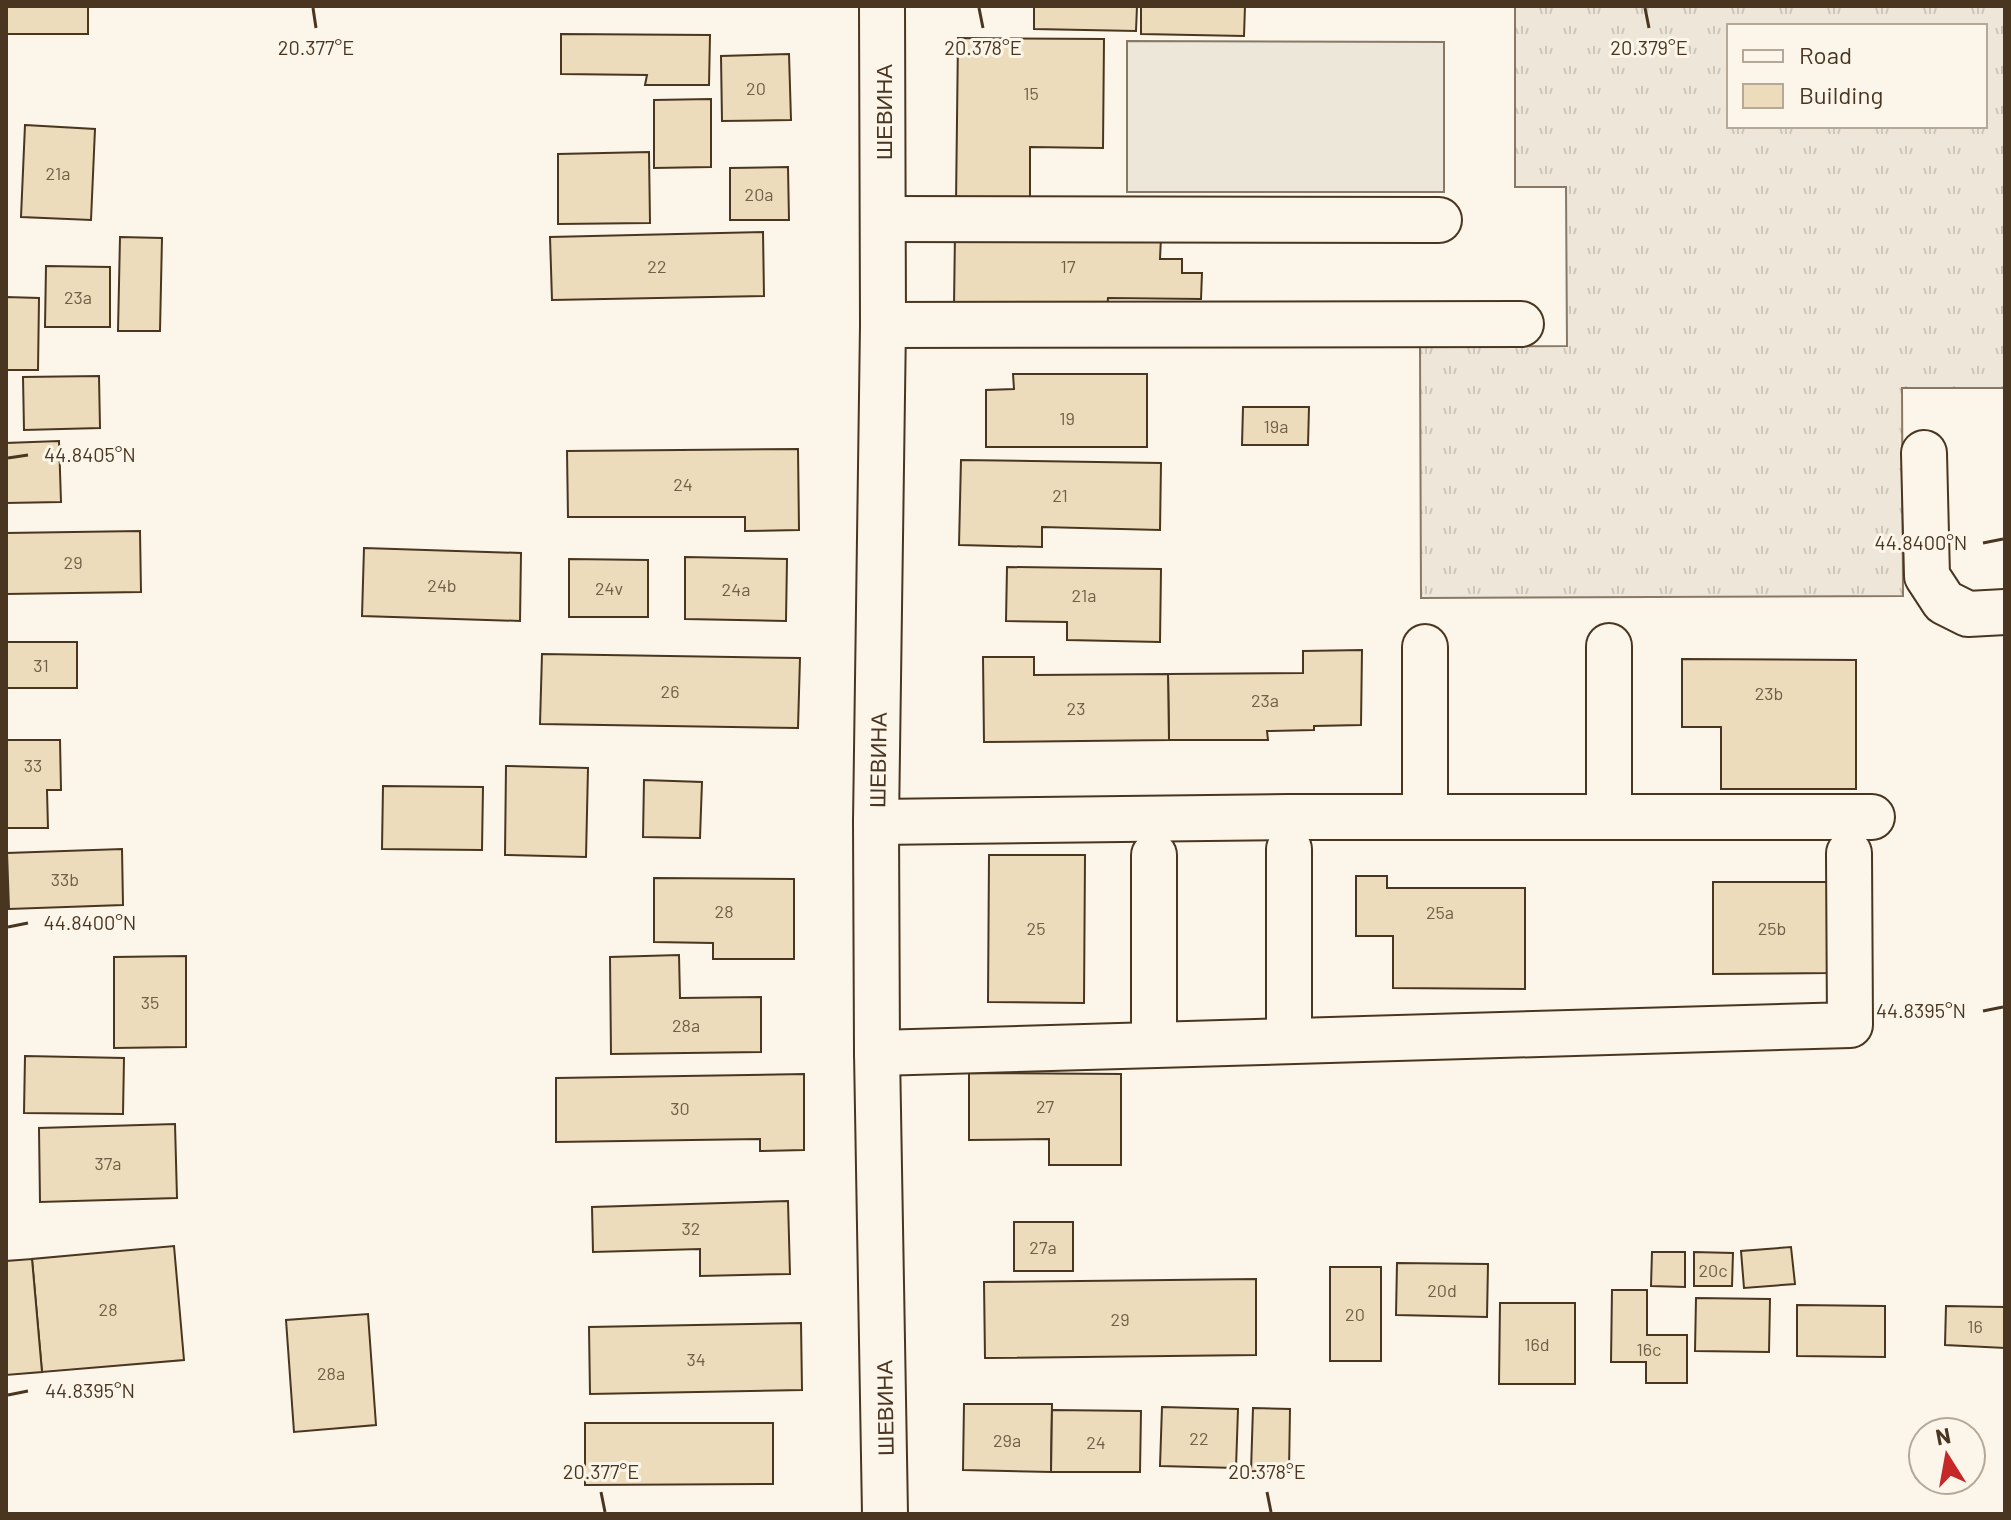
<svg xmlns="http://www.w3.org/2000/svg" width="2011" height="1520" font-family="Barlow,sans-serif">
	<defs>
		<pattern id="grass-tufts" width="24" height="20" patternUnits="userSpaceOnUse" patternTransform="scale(2)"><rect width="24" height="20" fill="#ede6d9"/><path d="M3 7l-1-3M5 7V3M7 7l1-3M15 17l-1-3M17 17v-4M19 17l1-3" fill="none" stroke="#cdc6ba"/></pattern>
	</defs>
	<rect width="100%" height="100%" fill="#fbf6e9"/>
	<!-- grass -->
	<path fill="url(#grass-tufts)" stroke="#887966" stroke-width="2" fill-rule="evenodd" d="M1515,6H2005V388H1902L1903,596L1421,598L1420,347L1567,346L1566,187H1515ZM1729,26H1985V126H1729Z"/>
	<!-- parking -->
	<path fill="#ede7d9" stroke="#887966" stroke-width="2" d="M1127,41L1444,42V192H1127Z"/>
	<!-- building -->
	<g fill="#ecdcbc" stroke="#4a3520" stroke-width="2">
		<rect x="7" y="6" width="81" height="28"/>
		<path d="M1034,6H1137L1136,31L1034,29Z"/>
		<path d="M1141,6H1245L1244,36L1141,34Z"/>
		<path d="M561,34L710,35L709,85H645L647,75L561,74Z"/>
		<path d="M958,38L1104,39L1103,148L1030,147V204L956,203Z"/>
		<path d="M789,54L791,120L722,121L721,56Z"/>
		<path d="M711,99V167L654,168V100Z"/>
		<path d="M25,125L95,129L91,220L21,217Z"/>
		<path d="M649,152L650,223L558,224V154Z"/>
		<path d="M788,167L789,220H730V168Z"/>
		<path d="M763,232L764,296L552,300L550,237Z"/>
		<path d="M955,233L1161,237L1160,259H1182V273H1202L1201,299L1108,298L1107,309L954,306Z"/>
		<path d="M120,237L162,238L160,331H118Z"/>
		<path d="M46,266L110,267V327H45Z"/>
		<path d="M6,297L39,298L38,370H6Z"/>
		<path d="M1013,374H1147V447H986V390L1014,389Z"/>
		<path d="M99,376L100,428L24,430L23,377Z"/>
		<path d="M1243,407H1309L1308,445H1242Z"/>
		<path d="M59,441L61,502L6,503V443Z"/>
		<path d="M798,449L799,530L745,531V517H568L567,451Z"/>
		<path d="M961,460L1161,463L1160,530L1042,527V547L959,545Z"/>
		<path d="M140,531L141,592L6,594V533Z"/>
		<path d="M364,548L521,553L520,621L362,616Z"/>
		<path d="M685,557L787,559L786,621L685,619Z"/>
		<path d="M569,559L648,560V617H569Z"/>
		<path d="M1007,567L1161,569L1160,642L1067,640V622L1006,621Z"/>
		<rect x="6" y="642" width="71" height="46"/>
		<path d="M1362,650L1361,725L1314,726V730L1267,731L1268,740H1169L1168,674L1303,673V651Z"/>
		<path d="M542,654L800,658L798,728L540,724Z"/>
		<path d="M983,657H1034V675L1168,674L1169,740L984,742Z"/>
		<path d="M1682,659L1856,660V789H1721V727H1682Z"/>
		<path d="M6,740H60L61,790H47L48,828H6Z"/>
		<path d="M506,766L588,768L586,857L505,855Z"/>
		<path d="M644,780L702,782L700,838L643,837Z"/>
		<path d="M383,786L483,787L482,850L382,849Z"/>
		<path d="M122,849L123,905L9,909L7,853Z"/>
		<path d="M989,855H1085L1084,1003L988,1002Z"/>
		<path d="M1356,876H1387V888H1525V989L1393,988V936H1356Z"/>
		<path d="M654,878L794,879V959H713V943L654,942Z"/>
		<path d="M1713,882H1831V973L1713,974Z"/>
		<path d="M679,955L680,998L761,997V1052L611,1054L610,957Z"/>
		<path d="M186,956V1047L114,1048V957Z"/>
		<path d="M25,1056L124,1058L123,1114L24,1113Z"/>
		<path d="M969,1073L1121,1074V1165H1049V1139L969,1140Z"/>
		<path d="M804,1074V1150L760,1151V1139L556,1142V1078Z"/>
		<path d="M175,1124L177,1198L40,1202L39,1128Z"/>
		<path d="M788,1201L790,1274L700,1276V1249L593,1252L592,1207Z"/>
		<rect x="1014" y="1222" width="59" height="49"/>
		<path d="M174,1246L184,1360L42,1372L32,1259Z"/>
		<path d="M1791,1247L1795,1284L1744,1288L1741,1251Z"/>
		<path d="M1652,1252H1685V1287L1651,1286Z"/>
		<path d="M1694,1252L1733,1253L1732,1286H1694Z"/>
		<path d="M32,1259L42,1372L6,1375V1261Z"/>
		<path d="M1397,1263L1488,1264L1487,1317L1396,1315Z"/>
		<rect x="1330" y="1267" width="51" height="94"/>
		<path d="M1256,1279V1355L985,1358L984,1282Z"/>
		<path d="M1612,1290H1647V1335H1687V1383H1646V1362H1611Z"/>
		<path d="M1696,1298L1770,1299L1769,1352L1695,1351Z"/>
		<path d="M1500,1303H1575V1384H1499Z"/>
		<path d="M1797,1305L1885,1306V1357L1797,1356Z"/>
		<path d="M1946,1306L2005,1307V1348L1945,1345Z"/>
		<path d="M368,1314L376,1425L294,1432L286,1320Z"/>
		<path d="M801,1323L802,1390L590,1394L589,1327Z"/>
		<path d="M964,1404H1052L1051,1472L963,1470Z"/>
		<path d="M1162,1407L1238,1409L1236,1468L1160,1466Z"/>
		<path d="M1253,1408L1290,1409L1289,1472L1251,1471Z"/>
		<path d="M1052,1410L1141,1411L1140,1472H1051Z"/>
		<path d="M585,1423H773V1484L585,1485Z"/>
	</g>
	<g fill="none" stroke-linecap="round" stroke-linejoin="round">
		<defs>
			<g id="minor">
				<path d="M882,6L883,325L876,822L877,1053L885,1514"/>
				<path d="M883,219L1439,220"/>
				<path d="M883,325L1521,324"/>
				<path d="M1924,453L1927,576L1944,602L1968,614L2005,612"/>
				<path d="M1609,646V817"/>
				<path d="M1425,647V817"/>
				<path d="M876,822L1289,817H1872"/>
				<path d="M1289,849V1041"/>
				<path d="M1154,1045V855"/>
				<path d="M877,1053L1850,1025L1849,853"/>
			</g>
		</defs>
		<!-- minor casing -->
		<use href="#minor" stroke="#4a3520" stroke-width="48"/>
		<!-- minor -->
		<use href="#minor" stroke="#fbf6e9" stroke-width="44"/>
	</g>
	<!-- ticks -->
	<path fill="none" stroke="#4a3520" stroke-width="3" d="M313,8L316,28M979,8L983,28M1645,8L1649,28M8,458L28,455M1983,543L2003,539M8,927L28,923M1983,1011L2003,1007M8,1395L28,1391M601,1492L605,1512M1267,1492L1271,1512"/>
	<g text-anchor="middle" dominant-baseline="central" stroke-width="6" stroke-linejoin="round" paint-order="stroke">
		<!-- number labels -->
		<g font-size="18" fill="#725f47">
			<text x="756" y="88">20</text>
			<text x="1031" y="93">15</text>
			<text x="58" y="173">21a</text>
			<text x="759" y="194">20a</text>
			<text x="657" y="266">22</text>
			<text x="1068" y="266">17</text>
			<text x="78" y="297">23a</text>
			<text x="1067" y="418">19</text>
			<text x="1276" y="426">19a</text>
			<text x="683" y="484">24</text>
			<text x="1060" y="495">21</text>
			<text x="73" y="562">29</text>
			<text x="442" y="585">24b</text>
			<text x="609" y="588">24v</text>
			<text x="736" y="589">24a</text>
			<text x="1084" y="595">21a</text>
			<text x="41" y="665">31</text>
			<text x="670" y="691">26</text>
			<text x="1769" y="693">23b</text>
			<text x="1265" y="700">23a</text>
			<text x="1076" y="708">23</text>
			<text x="33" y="765">33</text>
			<text x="65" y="879">33b</text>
			<text x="724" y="911">28</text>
			<text x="1440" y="912">25a</text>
			<text x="1036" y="928">25</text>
			<text x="1772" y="928">25b</text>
			<text x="150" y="1002">35</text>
			<text x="686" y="1025">28a</text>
			<text x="1045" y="1106">27</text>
			<text x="680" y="1108">30</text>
			<text x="108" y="1163">37a</text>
			<text x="691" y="1228">32</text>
			<text x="1043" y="1247">27a</text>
			<text x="1713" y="1270">20c</text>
			<text x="1442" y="1290">20d</text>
			<text x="108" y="1309">28</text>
			<text x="1355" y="1314">20</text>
			<text x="1120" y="1319">29</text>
			<text x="1975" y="1326">16</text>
			<text x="1537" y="1344">16d</text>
			<text x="1649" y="1349">16c</text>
			<text x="696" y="1359">34</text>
			<text x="331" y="1373">28a</text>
			<text x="1199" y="1438">22</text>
			<text x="1007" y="1440">29a</text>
			<text x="1096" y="1442">24</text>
		</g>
		<!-- street labels -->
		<g font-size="22" fill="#4a3520" stroke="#fbf6e9">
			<text transform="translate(883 112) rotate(-90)">ШЕВИНА</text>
			<text transform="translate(877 760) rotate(-89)">ШЕВИНА</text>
			<text transform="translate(884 1408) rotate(-91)">ШЕВИНА</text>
		</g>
	</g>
	<g font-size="20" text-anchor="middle" fill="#4a3520" stroke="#fbf6e9" stroke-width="6" stroke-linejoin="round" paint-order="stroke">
		<text x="316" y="55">20.377°E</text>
		<text x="983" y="55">20.378°E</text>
		<text x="1649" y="55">20.379°E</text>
		<text x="90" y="462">44.8405°N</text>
		<text x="1921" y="550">44.8400°N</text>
		<text x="90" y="930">44.8400°N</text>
		<text x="1921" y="1018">44.8395°N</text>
		<text x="90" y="1398">44.8395°N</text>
		<text x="601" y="1479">20.377°E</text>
		<text x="1267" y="1479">20.378°E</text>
	</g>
	<!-- border -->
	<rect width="2011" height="1520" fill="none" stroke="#4a3520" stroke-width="16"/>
	<!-- legend -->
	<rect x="1727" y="24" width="260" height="104" fill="#fbf6e9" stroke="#b4a999" stroke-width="2"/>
	<rect x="1743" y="50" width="40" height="12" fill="#fbf6e9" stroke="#b4a999" stroke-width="2"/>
	<text x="1799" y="64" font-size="24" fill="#4a3520">Road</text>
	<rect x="1743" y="84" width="40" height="24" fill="#ecdcbc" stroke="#b4a999" stroke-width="2"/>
	<text x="1799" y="104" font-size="24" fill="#4a3520">Building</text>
	<!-- north arrow -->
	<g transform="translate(1947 1456) rotate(349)"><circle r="38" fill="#fbf6e9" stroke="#b4a999" stroke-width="2"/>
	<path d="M0-6L14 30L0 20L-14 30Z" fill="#c62828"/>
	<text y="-12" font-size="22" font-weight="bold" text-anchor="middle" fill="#4a3520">N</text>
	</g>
</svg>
